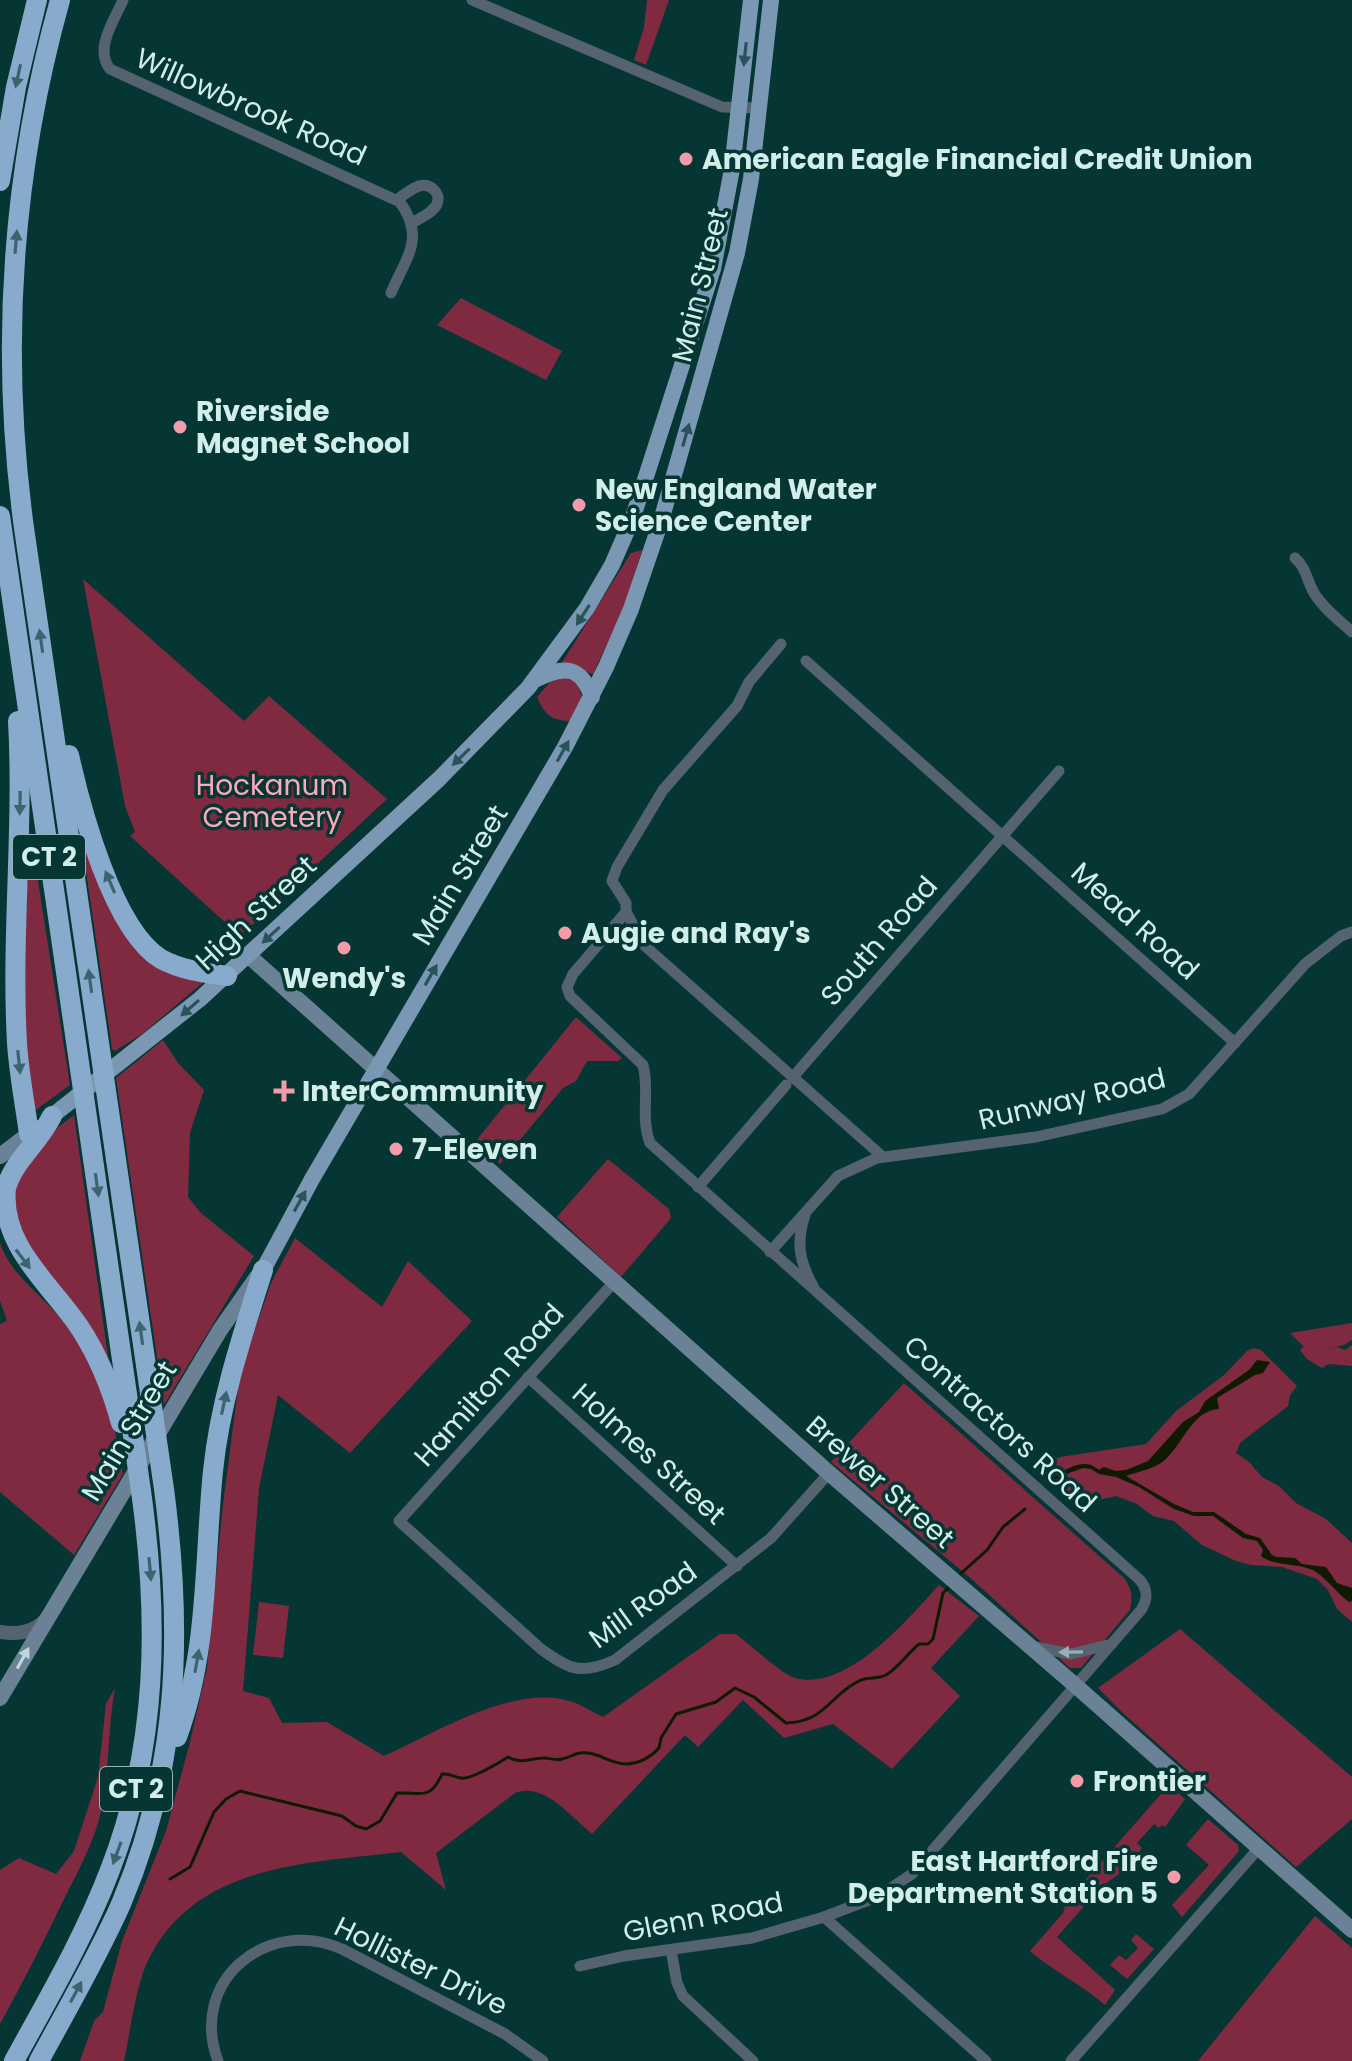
<svg xmlns="http://www.w3.org/2000/svg" width="1352" height="2061" font-family="Poppins,sans-serif">
	<rect width="100%" height="100%" fill="#053633"/>
	<!-- green -->
	<g fill="#7f2a41">
		<path d="M647,0H669L646,65L634,60L644,27Z"/>
		<path d="M461,298L562,351L546,380L437,325Z"/>
		<path d="M642,550L624,608L593,674L561,664L631,553Z"/>
		<path d="M83,579L244,721L269,696L387,799L240,936L130,836L135,832L125,806Z"/>
		<path d="M562,677L576,681L582,697L573,721C553,721 545,716 537,697L550,682Z"/>
		<path d="M30,830L70,1085L33,1112L20,1029Z"/>
		<path d="M80,830L126,931L206,980L142,1034L115,1051L112,1049Z"/>
		<path d="M576,1017L622,1058L618,1061H587L576,1081L563,1088L500,1164L475,1142Z"/>
		<path d="M163,1040L178,1063L204,1090L190,1133L188,1197L201,1213L254,1256L164,1405L116,1078Z"/>
		<path d="M74,1115L110,1371L29,1254L13,1220L16,1183L52,1132Z"/>
		<path d="M608,1159L669,1209L671,1218L621,1277L557,1217Z"/>
		<path d="M295,1238L382,1307L408,1261L472,1321L350,1453L278,1395L259,1488L243,1691L269,1698L282,1723L327,1722L384,1756C435,1733 514,1684 569,1701C581,1704 592,1712 603,1717L720,1634H736C748,1643 783,1675 795,1678C847,1692 908,1619 939,1585L979,1616L931,1668L960,1696L892,1769L833,1724L784,1738L743,1700L698,1747L685,1735L592,1834C570,1816 544,1782 515,1793L436,1853L446,1890L401,1852C307,1863 191,1864 146,1965C135,1991 130,2033 124,2061H80L94,2021L103,2012L122,1941L166,1831L189,1746L207,1668L223,1504L240,1373L271,1283Z"/>
		<path d="M0,1243C10,1274 42,1295 62,1320C101,1372 113,1410 123,1474L74,1555L0,1492V1324L7,1321L0,1301Z"/>
		<path d="M1352,1323V1340L1344,1345L1326,1349L1337,1347L1345,1350L1352,1345V1366L1329,1364L1322,1368L1307,1359L1300,1350L1304,1347L1290,1333Z"/>
		<path d="M1254,1348L1261,1350L1297,1386L1290,1395L1288,1406L1240,1443L1236,1453L1249,1462L1262,1477L1279,1486L1296,1503L1326,1519L1352,1543V1622L1337,1609L1328,1590L1317,1579L1282,1567L1251,1565L1236,1561L1202,1545L1174,1521L1153,1516L1135,1503L1116,1496L1093,1501L1068,1492L1053,1471V1460L1060,1457L1146,1444L1176,1411L1224,1375L1247,1351Z"/>
		<path d="M904,1383L1124,1578C1132,1589 1133,1596 1130,1610L1081,1668H1070L968,1576L831,1462Z"/>
		<path d="M259,1602L289,1606L283,1658L253,1655Z"/>
		<path d="M1180,1629L1352,1777V1819L1296,1867L1124,1714L1098,1688Z"/>
		<path d="M115,1688C107,1732 110,1776 99,1820C91,1848 77,1873 64,1899C44,1941 23,1982 0,2024V1870L19,1858L56,1874L74,1851L98,1777L106,1704Z"/>
		<path d="M1169,1785L1185,1799L1165,1827L1162,1825L1159,1828L1154,1824L1137,1843L1142,1848L1123,1871L1101,1887L1057,1937L1115,1990L1105,2005C1081,1984 1053,1971 1030,1951L1063,1913L1066,1902Z"/>
		<path d="M1208,1819L1238,1845L1239,1851L1182,1917L1172,1905L1209,1865L1186,1845Z"/>
		<path d="M1315,1916L1352,1948V2061H1198Z"/>
		<path d="M1136,1934L1154,1949L1127,1979L1110,1965L1119,1955L1126,1960L1138,1948L1131,1940Z"/>
	</g>
	<!-- water -->
	<path fill="#0f1b00" d="M1257,1360L1270,1362L1263,1373L1255,1375L1217,1398L1219,1409C1193,1410 1183,1443 1166,1459C1155,1469 1139,1471 1126,1476L1174,1504L1193,1512H1214L1246,1534L1260,1538L1272,1555L1277,1557L1295,1558L1302,1564L1326,1567L1337,1583L1352,1588V1601L1349,1602C1338,1594 1321,1572 1310,1569C1294,1563 1274,1566 1261,1556L1263,1550L1257,1541L1243,1538L1213,1516H1194L1174,1509L1139,1487L1116,1477L1099,1474L1091,1469L1083,1468L1069,1473L1051,1485L1048,1482C1062,1472 1082,1455 1099,1470L1104,1467L1116,1471L1126,1470L1148,1461L1183,1422L1199,1412L1205,1401L1249,1370Z"/>
	<g fill="none" stroke-linecap="round" stroke-linejoin="round">
		<!-- stream -->
		<g stroke="#0f1b00" stroke-width="3">
			<path d="M957,1577L987,1550L1003,1527L1025,1509"/>
			<path d="M170,1879L190,1867L214,1812L226,1799L240,1791L342,1816L356,1826L366,1829L380,1821L397,1793C421,1792 430,1801 442,1774C451,1773 452,1777 461,1778C470,1780 499,1763 508,1757C522,1765 530,1758 544,1758C550,1758 557,1761 562,1759C569,1758 573,1754 580,1753C598,1751 609,1764 627,1764C640,1763 651,1757 659,1748L661,1738L676,1714L716,1702L735,1688L754,1697L786,1723C826,1722 830,1694 861,1680C869,1677 879,1679 886,1675C898,1668 908,1653 919,1644H928L933,1639L943,1593L950,1586"/>
		</g>
		<!-- minor -->
		<g stroke="#556371" stroke-width="11">
			<path d="M123,0C114,21 94,49 110,69L400,202C426,239 406,257 391,293"/>
			<path d="M472,0L722,107L759,108"/>
			<path d="M397,200C403,195 411,189 419,186C429,183 442,192 437,204C433,213 420,218 412,223"/>
			<path d="M1295,558C1306,567 1307,581 1314,593C1323,608 1339,620 1352,632"/>
			<path d="M806,661L1235,1043"/>
			<path d="M626,912L645,946L883,1157"/>
			<path d="M793,1077L1059,771"/>
			<path d="M698,1187L786,1085"/>
			<path d="M805,1215C796,1242 799,1261 813,1286"/>
			<path d="M770,1252L838,1176L877,1158L1036,1137L1162,1109L1189,1094L1305,964L1341,936L1352,932"/>
			<path d="M615,1281L399,1521L541,1649C570,1670 581,1675 615,1660L771,1538L829,1473"/>
			<path d="M528,1377L737,1566"/>
			<path d="M1035,1647L1071,1654L1112,1644"/>
			<path d="M824,1917L986,2061"/>
			<path d="M671,1950L677,1983L683,1996L753,2061"/>
			<path d="M580,1966L624,1956L752,1938L824,1917L879,1896L912,1874L1141,1610C1148,1599 1148,1590 1140,1580L650,1143C640,1117 650,1091 643,1065L570,996L567,987L573,974L626,912V903L612,881L617,867L663,790L737,706L749,682L781,644"/>
			<path d="M218,2061C188,1981 267,1916 342,1949L505,2034L543,2061"/>
			<path d="M1071,2061L1259,1848"/>
		</g>
		<!-- tertiary -->
		<path stroke="#556371" stroke-width="14" d="M0,1632C18,1635 35,1632 47,1618"/>
		<!-- secondary -->
		<g stroke="#6a8196" stroke-width="16">
			<path d="M249,956L829,1473L1076,1686L1352,1930"/>
			<path d="M0,1156L37,1128"/>
			<path d="M0,1698L220,1330L257,1277"/>
		</g>
		<!-- primary -->
		<g stroke="#7a97b3" stroke-width="16">
			<path d="M537,679C564,665 581,666 592,697"/>
			<path d="M52,1116L200,999L439,779L528,688L587,608L612,565L633,517L713,269L732,169L751,0"/>
			<path d="M263,1270L312,1179L565,747L606,667L631,609L661,521L737,253L751,179L771,0"/>
		</g>
		<!-- motorway -->
		<g stroke="#88abcd" stroke-width="20">
			<path d="M0,181L16,87L37,0"/>
			<path d="M0,516L141,1491C159,1620 158,1747 110,1870C85,1936 48,1999 14,2061"/>
			<path d="M18,721C24,828 11,936 17,1043C19,1074 25,1104 29,1134"/>
			<path d="M69,755C81,809 113,930 161,959C181,970 205,973 227,976"/>
			<path d="M52,1116C39,1143 14,1160 6,1188C0,1247 52,1285 80,1328C99,1357 112,1390 121,1423"/>
			<path d="M177,1737C209,1651 204,1560 213,1471C220,1402 242,1336 263,1270"/>
			<path d="M39,2061C67,2009 97,1958 121,1904C179,1767 183,1634 164,1489L24,528C0,351 12,172 60,0"/>
		</g>
	</g>
	<!-- one-way arrows -->
	<defs><path id="oneway-solid" d="M-6-.8H1V-3.2L6.5 0L1 3.2V.8H-6Z" transform="scale(2)"/></defs>
	<g fill="#285359">
		<use href="#oneway-solid" transform="translate(745 54) rotate(96)"/>
		<use href="#oneway-solid" transform="translate(686 435) rotate(-74)"/>
		<use href="#oneway-solid" transform="translate(583 615) rotate(123)"/>
		<use href="#oneway-solid" transform="translate(563 751) rotate(-61)"/>
		<use href="#oneway-solid" transform="translate(461 757) rotate(136)"/>
		<use href="#oneway-solid" transform="translate(271 935) rotate(137)"/>
		<use href="#oneway-solid" transform="translate(431 975) rotate(-60)"/>
		<use href="#oneway-solid" transform="translate(190 1008) rotate(139)"/>
		<use href="#oneway-solid" transform="translate(300 1201) rotate(-61)"/>
	</g>
	<g fill="#396571">
		<use href="#oneway-solid" transform="translate(18 76) rotate(102)"/>
		<use href="#oneway-solid" transform="translate(16 242) rotate(-85)"/>
		<use href="#oneway-solid" transform="translate(41 641) rotate(-98)"/>
		<use href="#oneway-solid" transform="translate(20 803) rotate(91)"/>
		<use href="#oneway-solid" transform="translate(110 882) rotate(-113)"/>
		<use href="#oneway-solid" transform="translate(90 981) rotate(-98)"/>
		<use href="#oneway-solid" transform="translate(19 1062) rotate(84)"/>
		<use href="#oneway-solid" transform="translate(97 1185) rotate(82)"/>
		<use href="#oneway-solid" transform="translate(23 1259) rotate(53)"/>
		<use href="#oneway-solid" transform="translate(141 1333) rotate(-98)"/>
		<use href="#oneway-solid" transform="translate(224 1403) rotate(-78)"/>
		<use href="#oneway-solid" transform="translate(150 1569) rotate(85)"/>
		<use href="#oneway-solid" transform="translate(197 1661) rotate(-80)"/>
		<use href="#oneway-solid" transform="translate(117 1853) rotate(110)"/>
		<use href="#oneway-solid" transform="translate(76 1992) rotate(-62)"/>
	</g>
	<use fill="#99afb4" href="#oneway-solid" transform="translate(1071 1652) rotate(179)"/>
	<use fill="#bcd8d9" href="#oneway-solid" transform="translate(23 1658) rotate(-61)"/>
	<!-- markers -->
	<g fill="#f39aab" stroke="#053633" stroke-width="3">
		<circle cx="686" cy="159" r="8"/>
		<circle cx="180" cy="427" r="8"/>
		<circle cx="579" cy="505" r="8"/>
		<circle cx="565" cy="933" r="8"/>
		<circle cx="344" cy="948" r="8"/>
		<path d="M280 1079h8v8h8v8h-8v8h-8v-8h-8v-8h8z"/>
		<circle cx="396" cy="1149" r="8"/>
		<circle cx="1077" cy="1781" r="8"/>
		<circle cx="1174" cy="1877" r="8"/>
	</g>
	<g text-anchor="middle" dominant-baseline="central" stroke-width="7" stroke-linejoin="round" paint-order="stroke">
		<!-- shield labels -->
		<g fill="#053633" stroke="#94b7b3" stroke-width="2">
			<rect x="13" y="835" width="72" height="44" rx="6"/>
			<rect x="100" y="1767" width="72" height="44" rx="6"/>
		</g>
		<g font-size="26" font-weight="bold" fill="#d1eeea">
			<text x="49" y="857">CT 2</text>
			<text x="136" y="1789">CT 2</text>
		</g>
		<!-- street labels -->
		<g font-size="28" fill="#d1eeea" stroke="#053633">
			<text transform="translate(251 107) rotate(24)">Willowbrook Road</text>
			<text transform="translate(700 285) rotate(-76)">Main Street</text>
			<text transform="translate(460 875) rotate(-59)">Main Street</text>
			<text transform="translate(256 913) rotate(-43)">High Street</text>
			<text transform="translate(1135 921) rotate(42)">Mead Road</text>
			<text transform="translate(879 941) rotate(-49)">South Road</text>
			<text transform="translate(1072 1099) rotate(-13)">Runway Road</text>
			<text transform="translate(489 1385) rotate(-48)">Hamilton Road</text>
			<text transform="translate(1000 1424) rotate(42)">Contractors Road</text>
			<text transform="translate(129 1431) rotate(-59)">Main Street</text>
			<text transform="translate(649 1454) rotate(42)">Holmes Street</text>
			<text transform="translate(880 1482) rotate(41)">Brewer Street</text>
			<text transform="translate(643 1605) rotate(-36)">Mill Road</text>
			<text transform="translate(703 1917) rotate(-11)">Glenn Road</text>
			<text transform="translate(421 1966) rotate(26)">Hollister Drive</text>
		</g>
		<!-- poi labels -->
		<g font-size="28" font-weight="bold" fill="#d1eeea" stroke="#053633" text-anchor="start">
			<text x="702" y="159">American Eagle Financial Credit Union</text>
			<text x="196" y="411">Riverside<tspan x="196" dy="32">Magnet School</tspan></text>
			<text x="595" y="489">New England Water<tspan x="595" dy="32">Science Center</tspan></text>
			<text x="581" y="933">Augie and Ray's</text>
			<text x="344" y="978" text-anchor="middle">Wendy's</text>
			<text x="302" y="1091">InterCommunity</text>
			<text x="412" y="1149">7-Eleven</text>
			<text x="1093" y="1781">Frontier</text>
			<text x="1158" y="1861" text-anchor="end">East Hartford Fire<tspan x="1158" dy="32">Department Station 5</tspan></text>
		</g>
		<!-- park labels -->
		<g font-size="28" fill="#fea8b8" stroke="#053633">
			<text x="272" y="785">Hockanum<tspan x="272" dy="32">Cemetery</tspan></text>
		</g>
	</g>
</svg>
